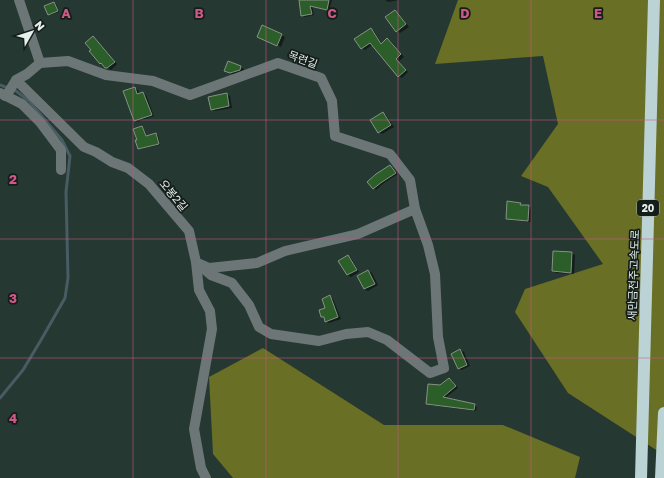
<svg xmlns="http://www.w3.org/2000/svg" width="664" height="478" font-family="'Golos Text','Noto Sans KR',sans-serif">
	<rect width="100%" height="100%" fill="#263832"/>
	<!-- forest -->
	<g fill="#696f24">
		<path d="M458,0H664V455L568,393L515,312L525,289L603,264L548,187L521,176L558,124L543,56L435,64Z"/>
		<path d="M263,348L384,425H503L580,457L575,478H233L213,454L209,377Z"/>
	</g>
	<!-- shadow -->
	<g fill="#0007">
		<path d="M300,0H332L329,11L312,6L314,15L305,17L302,15Z"/>
		<path d="M385,0H399L388,2Z"/>
		<path d="M54,3L56,4L59,12L50,15L49,14Z"/>
		<path d="M395,11L398,13L409,27L400,33L397,31Z"/>
		<path d="M263,26L285,37L281,47L262,38Z"/>
		<path d="M371,30L374,31L382,44L388,39L391,41L404,57L399,61L408,72L402,78L398,76L372,45L365,50L362,48Z"/>
		<path d="M93,37L96,39L117,64L111,70L100,63L92,50Z"/>
		<path d="M229,63L244,69L243,72L234,75L226,71Z"/>
		<path d="M135,88L138,90L139,94L143,93L146,95L154,116L137,122L134,120Z"/>
		<path d="M227,94L230,96L232,108L215,111L212,110Z"/>
		<path d="M383,113L386,115L394,127L382,134L379,132Z"/>
		<path d="M141,127H143L147,136L156,134L158,135L160,145L140,149L138,148V140Z"/>
		<path d="M390,166L393,168L398,174L384,183L376,190L374,188Z"/>
		<path d="M520,204L531,207V222L509,220L507,219Z"/>
		<path d="M572,253L575,255L574,274L556,273L553,271Z"/>
		<path d="M348,256L351,258L359,272L351,277L347,275Z"/>
		<path d="M368,271L372,273L378,285L368,291L364,289Z"/>
		<path d="M330,297L333,299L341,319L329,323L326,321L325,318L322,316L326,309Z"/>
		<path d="M460,350L464,352L470,366L462,370L458,368Z"/>
		<path d="M449,379L452,380L458,388L445,398L474,405L477,407L476,411L429,405L427,403Z"/>
	</g>
	<g fill="none" stroke-linecap="round" stroke-linejoin="round">
		<!-- stream -->
		<g stroke="#475c63" stroke-width="3">
			<path d="M0,85L8,88"/>
			<path d="M0,398L23,370L41,340L65,298L68,278L66,192L70,156L62,140L29,101L16,91L13,90"/>
		</g>
	</g>
	<!-- building -->
	<g fill="#2c5e2a" stroke="#859284">
		<path d="M299,0H329L327,10L310,6L312,14L301,16Z"/>
		<path d="M54,2L58,11L48,15L44,6Z"/>
		<path d="M395,10L406,24L396,32L385,17Z"/>
		<path d="M262,25L282,34L277,46L257,37Z"/>
		<path d="M371,28L381,44L387,38L401,54L396,59L406,70L398,77L370,43L361,49L354,39Z"/>
		<path d="M93,36L115,62L107,68H105L101,63L100,64L89,51L91,50L85,43Z"/>
		<path d="M228,61L241,66L240,70L230,73L224,71Z"/>
		<path d="M135,87L137,94L143,92L152,115L134,121L123,91Z"/>
		<path d="M227,93L229,106L211,110L208,97Z"/>
		<path d="M383,112L391,125L378,133L370,120Z"/>
		<path d="M142,126L146,136L156,133L159,144L138,149L135,140H137L133,129Z"/>
		<path d="M390,165L396,173L382,182L373,189L367,182L376,174Z"/>
		<path d="M507,201L521,203L520,205H529L528,221L506,219Z"/>
		<path d="M553,251L572,252L571,273L552,271Z"/>
		<path d="M348,255L357,270L347,275L338,261Z"/>
		<path d="M368,270L375,284L364,289L357,276Z"/>
		<path d="M330,295L338,317L325,322L324,317H321L319,310L325,308L322,299Z"/>
		<path d="M460,349L467,365L458,369L451,354Z"/>
		<path d="M449,378L456,386L443,397L475,404L474,410L426,404L428,384L440,385Z"/>
	</g>
	<g fill="none" stroke-linecap="round" stroke-linejoin="round">
		<!-- minor -->
		<g stroke="#6d7677" stroke-width="10">
			<path d="M19,0L40,63L27,74L16,80L84,147L96,152L112,162L128,168L149,184L189,231L196,262L199,290L210,311L212,329L194,429L201,468L206,478"/>
			<path d="M40,63L68,61L106,75L153,81L190,95L278,63L321,78L332,101L335,136L390,154L410,180L415,209L428,245L435,274L438,337L444,368L430,373L387,340L368,332L346,334L319,341L271,334L259,327L249,305L232,283L211,275L196,262"/>
			<path d="M0,93L22,104L40,122L61,150V170"/>
			<path d="M5,96L8,93L16,80"/>
			<path d="M200,264L209,268L257,263L285,251L358,234L415,209"/>
		</g>
		<!-- highway -->
		<g stroke="#bbd3d5" stroke-width="12">
			<path d="M641,478L654,0"/>
			<path d="M661,478L664,413"/>
		</g>
	</g>
	<!-- grid -->
	<path fill="none" stroke="#cc5986" stroke-width="1" stroke-opacity="0.55" d="M133,0V478M266,0V478M398,0V478M531,0V478M0,120H664M0,239H664M0,358H664"/>
	<g text-anchor="middle" dominant-baseline="central" stroke-width="3.5" stroke-linejoin="round" paint-order="stroke">
		<!-- shield labels -->
		<rect fill="#151d1a" stroke="#a7b1ad" stroke-width="1" x="637" y="200" width="22" height="16" rx="3"/>
		<g font-size="10" font-weight="bold" fill="#e5f0ec">
			<text x="648" y="208">20</text>
		</g>
		<!-- street labels -->
		<g font-size="11" fill="#e5f0ec" stroke="#151d1a">
			<text transform="translate(303 59) rotate(20)">목련길</text>
			<text transform="translate(174 195) rotate(50)">오봉2길</text>
			<text transform="translate(633 275) rotate(-88)">새만금전주고속도로</text>
		</g>
	</g>
	<g font-size="13" text-anchor="middle" font-weight="bold" fill="#cc5986" stroke="#151d1a" stroke-width="3.5" stroke-linejoin="round" paint-order="stroke">
		<text x="66" y="18">A</text>
		<text x="199" y="18">B</text>
		<text x="332" y="18">C</text>
		<text x="465" y="18">D</text>
		<text x="598" y="18">E</text>
		<text x="13" y="184">2</text>
		<text x="13" y="303">3</text>
		<text x="13" y="423">4</text>
	</g>
	<!-- north arrow -->
	<g transform="translate(32 32) rotate(51)" stroke="#151d1a" stroke-width="3" paint-order="stroke">
	<path d="M0-3L7 15L0 10L-7 15Z" fill="#e5f0ec"/>
	<text y="-6" font-size="11" font-weight="bold" text-anchor="middle" fill="#e5f0ec">N</text>
	</g>
</svg>
